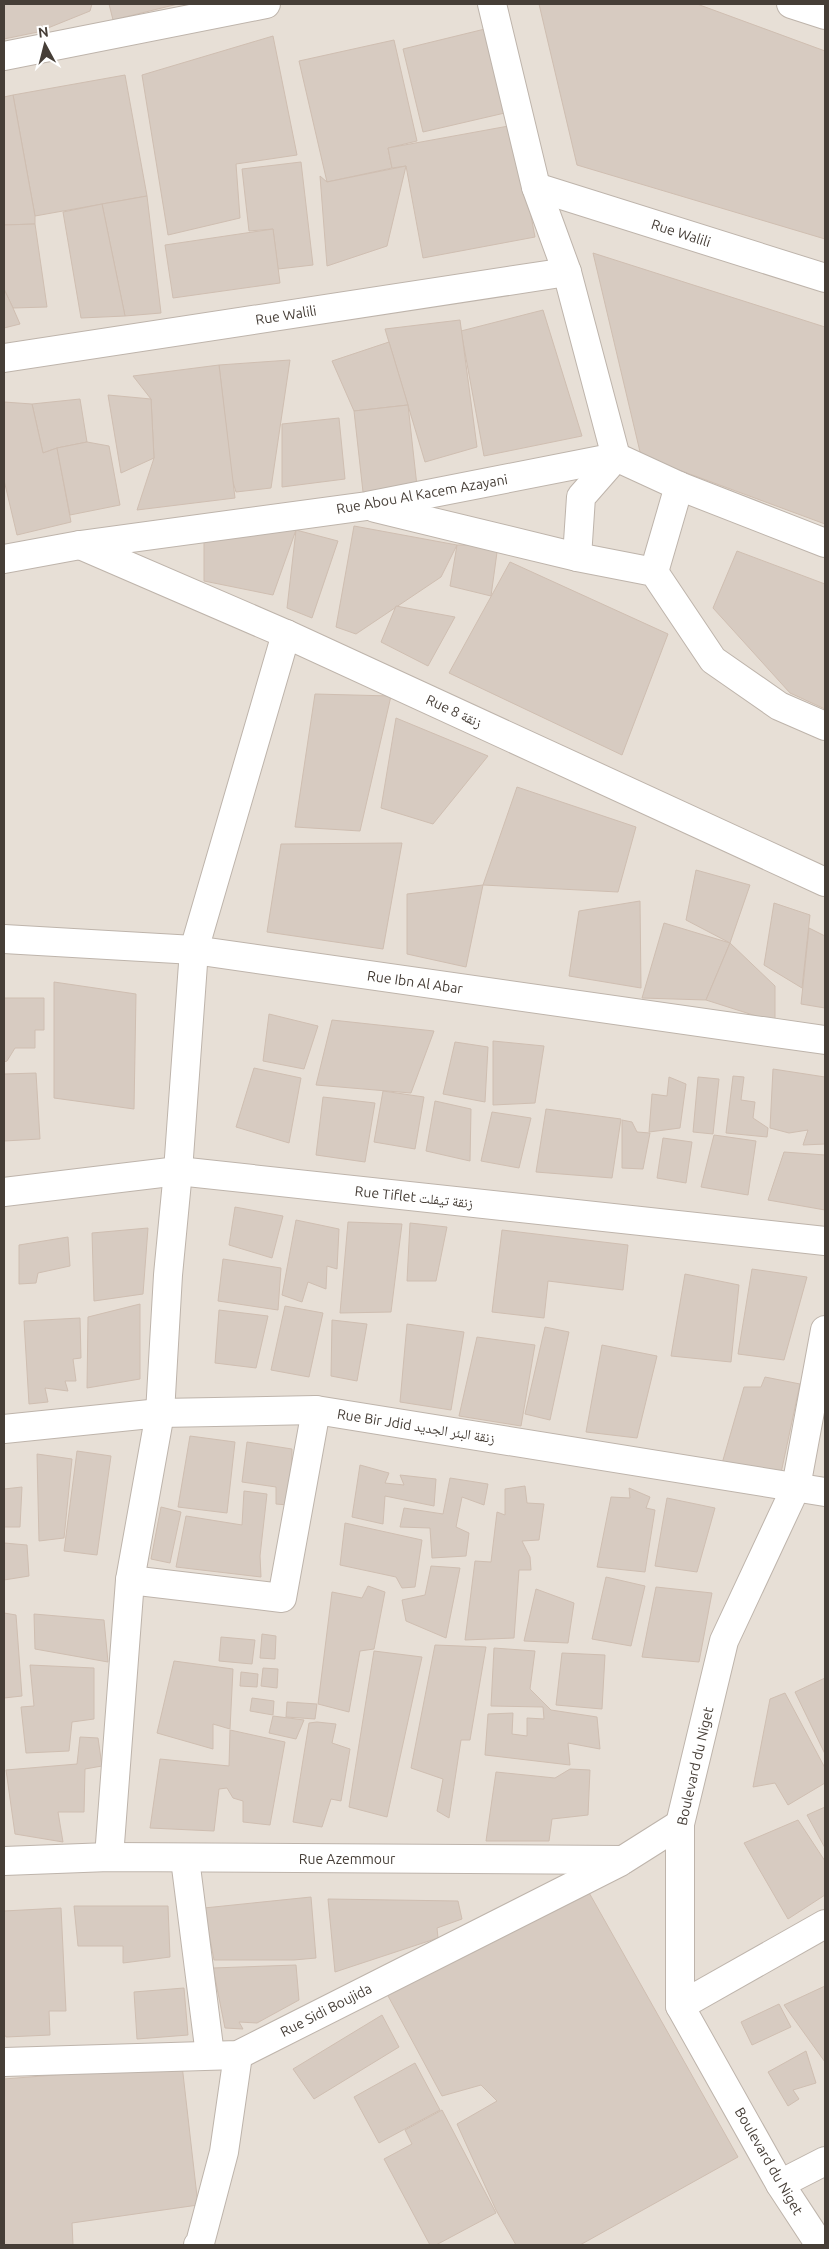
<svg xmlns="http://www.w3.org/2000/svg" width="829" height="2249" font-family="Ubuntu,'Noto Naskh Arabic',sans-serif">
	<rect width="100%" height="100%" fill="#f3eee8"/>
	<!-- residential -->
	<rect fill="#e7dfd6" x="4" y="4" width="821" height="2241"/>
	<!-- building -->
	<g fill="#d7cbc1" stroke="#cfbeb1">
		<path d="M4,4H92L90,11L38,32L4,39Z"/>
		<path d="M109,4H178L113,20Z"/>
		<path d="M539,4H697L825,51V239L577,165Z"/>
		<path d="M489,28L509,112L423,132L403,49Z"/>
		<path d="M273,36L297,155L236,164L240,218L168,235L142,75Z"/>
		<path d="M394,40L417,141L388,148L392,168L327,182L299,61Z"/>
		<path d="M125,75L147,196L35,216L13,95Z"/>
		<path d="M13,95L35,216V224L4,225V97Z"/>
		<path d="M514,125L535,237L423,258L406,166L392,168L388,148Z"/>
		<path d="M301,162L313,265L278,269L273,229L249,231L242,169Z"/>
		<path d="M406,166L387,246L327,266L320,176L327,182Z"/>
		<path d="M147,196L161,313L125,316L102,204Z"/>
		<path d="M102,204L125,316L81,318L63,212Z"/>
		<path d="M35,224L47,307L13,308L4,289V225Z"/>
		<path d="M273,229L280,283L173,298L165,245Z"/>
		<path d="M593,253L825,327V524L641,456Z"/>
		<path d="M4,289L13,308L20,324L4,328Z"/>
		<path d="M543,310L582,436L484,456L461,331Z"/>
		<path d="M460,320L477,447L425,462L385,329Z"/>
		<path d="M389,342L408,405L354,411L332,361Z"/>
		<path d="M290,360L271,488L236,492L232,479L219,365Z"/>
		<path d="M219,365L235,498L137,510L154,458L151,399L133,376Z"/>
		<path d="M108,395L151,399L154,458L121,473Z"/>
		<path d="M80,399L87,442L57,448L43,453L32,404Z"/>
		<path d="M4,402L32,404L43,453L57,448L71,522L17,535L4,480Z"/>
		<path d="M408,405L417,486L363,492L354,411Z"/>
		<path d="M339,418L345,479L282,487V424Z"/>
		<path d="M87,442L109,446L120,505L70,515L57,448Z"/>
		<path d="M354,526L457,545L441,577L356,634L336,627Z"/>
		<path d="M204,527L296,530L273,595L204,581Z"/>
		<path d="M296,530L338,541L312,618L287,608Z"/>
		<path d="M457,545H498L491,596L450,586Z"/>
		<path d="M737,551L825,584V709L790,693L713,608Z"/>
		<path d="M510,562L668,634L622,755L449,673Z"/>
		<path d="M396,606L455,617L428,666L381,642Z"/>
		<path d="M315,694L391,696L360,831L295,827Z"/>
		<path d="M396,718L488,756L433,824L381,808Z"/>
		<path d="M517,787L636,827L618,892L483,885Z"/>
		<path d="M402,843L383,949L267,932L281,844Z"/>
		<path d="M696,870L750,885L730,943L686,920Z"/>
		<path d="M483,885L466,967L407,954V894Z"/>
		<path d="M640,901L641,988L569,976L579,911Z"/>
		<path d="M774,903L810,915L802,988L764,965Z"/>
		<path d="M664,923L730,943L706,1000L642,998Z"/>
		<path d="M809,928L825,936V1008L801,1004Z"/>
		<path d="M730,943L775,986V1022L706,1000Z"/>
		<path d="M54,982L136,994L134,1109L54,1098Z"/>
		<path d="M4,998H44V1030H35V1048H15L7,1061L4,1062Z"/>
		<path d="M269,1014L318,1026L304,1069L263,1061Z"/>
		<path d="M332,1020L434,1031L411,1093L316,1085Z"/>
		<path d="M493,1041L544,1046L535,1103L493,1105Z"/>
		<path d="M455,1042L488,1047L485,1102L443,1094Z"/>
		<path d="M254,1068L301,1078L289,1143L236,1127Z"/>
		<path d="M773,1069L825,1077V1144L803,1145L808,1130L789,1133L770,1128Z"/>
		<path d="M36,1073L40,1139L4,1141V1074Z"/>
		<path d="M733,1076L744,1077L741,1100L755,1102L753,1118L768,1128L767,1137L726,1133Z"/>
		<path d="M669,1077L686,1084L680,1128L649,1132L652,1094L667,1096Z"/>
		<path d="M698,1077L719,1079L713,1134L693,1132Z"/>
		<path d="M383,1091L424,1097L415,1149L374,1142Z"/>
		<path d="M323,1097L375,1103L365,1162L316,1155Z"/>
		<path d="M435,1101L471,1109L470,1161L426,1151Z"/>
		<path d="M546,1109L621,1119L612,1178L536,1172Z"/>
		<path d="M492,1112L531,1118L519,1168L481,1161Z"/>
		<path d="M622,1120L632,1122L637,1132L650,1133L643,1169L622,1168Z"/>
		<path d="M714,1135L756,1141L748,1195L701,1187Z"/>
		<path d="M663,1138L692,1142L686,1183L657,1178Z"/>
		<path d="M784,1152L825,1155V1210L768,1200Z"/>
		<path d="M235,1207L283,1216L272,1258L229,1245Z"/>
		<path d="M296,1220L339,1229L337,1269L327,1266L326,1289L308,1282L302,1302L282,1295Z"/>
		<path d="M348,1222L402,1224L391,1312L340,1313Z"/>
		<path d="M410,1223L447,1227L436,1281H407Z"/>
		<path d="M148,1228L143,1294L94,1301L92,1233Z"/>
		<path d="M502,1230L628,1245L623,1290L548,1281L544,1318L492,1312Z"/>
		<path d="M68,1237L70,1266L38,1273L36,1283L19,1284V1245Z"/>
		<path d="M223,1259L281,1268L278,1310L218,1301Z"/>
		<path d="M752,1269L807,1277L784,1360L738,1354Z"/>
		<path d="M685,1274L739,1285L731,1362L671,1356Z"/>
		<path d="M140,1304V1379L87,1388L88,1317Z"/>
		<path d="M285,1306L323,1313L309,1377L271,1370Z"/>
		<path d="M219,1310L268,1316L256,1368L215,1363Z"/>
		<path d="M80,1318L81,1358L73,1359L76,1381H65L68,1391L45,1388L48,1402L29,1404L24,1321Z"/>
		<path d="M332,1320L367,1324L357,1381L331,1376Z"/>
		<path d="M407,1324L464,1332L451,1410L400,1402Z"/>
		<path d="M545,1327L569,1332L550,1420L525,1414Z"/>
		<path d="M477,1337L535,1345L521,1426L459,1416Z"/>
		<path d="M602,1345L657,1356L637,1438L586,1432Z"/>
		<path d="M765,1377L800,1384L781,1473L721,1467L744,1387H761Z"/>
		<path d="M190,1436L235,1442L227,1513L178,1507Z"/>
		<path d="M247,1442L292,1449L291,1491L288,1505L276,1504V1487L242,1482Z"/>
		<path d="M77,1451L111,1456L97,1555L64,1551Z"/>
		<path d="M37,1454L72,1459L64,1538L39,1541Z"/>
		<path d="M360,1465L389,1473L385,1483L404,1485L400,1475L436,1479L434,1506L385,1496L383,1524L352,1517Z"/>
		<path d="M450,1478L488,1484L484,1505L462,1497L456,1527L469,1533L466,1556L432,1558L430,1528L400,1527L404,1508L443,1514Z"/>
		<path d="M525,1486L527,1503L544,1504L539,1540L522,1541L530,1557L531,1570H519L514,1638L465,1640L475,1561L491,1562L497,1512L505,1515V1489Z"/>
		<path d="M22,1487L20,1527H4V1489Z"/>
		<path d="M629,1488L650,1497L646,1508L655,1510L645,1572L597,1567L611,1497L630,1498Z"/>
		<path d="M244,1491L267,1494L260,1556L261,1577L176,1567L186,1516L242,1525Z"/>
		<path d="M667,1498L715,1508L697,1572L655,1566Z"/>
		<path d="M161,1507L181,1512L170,1563L151,1559Z"/>
		<path d="M345,1523L422,1540L415,1587L402,1588L396,1577L340,1565Z"/>
		<path d="M4,1543L27,1545L29,1576L4,1580Z"/>
		<path d="M431,1566L460,1568L446,1638L406,1621L402,1600L425,1595Z"/>
		<path d="M606,1577L645,1586L631,1646L592,1639Z"/>
		<path d="M368,1586L385,1592L374,1649L360,1651L349,1712L318,1704L332,1592L362,1598Z"/>
		<path d="M656,1587L712,1593L699,1662L642,1657Z"/>
		<path d="M536,1589L574,1603L568,1643L524,1641Z"/>
		<path d="M4,1613L16,1615L22,1696L4,1698Z"/>
		<path d="M34,1614L104,1620L108,1662L35,1649Z"/>
		<path d="M262,1634L276,1636L275,1659L260,1658Z"/>
		<path d="M221,1637L255,1640L252,1664L219,1661Z"/>
		<path d="M435,1645L486,1647L470,1740H461L449,1818L437,1811L443,1779L411,1768Z"/>
		<path d="M494,1648L535,1651L530,1689L551,1710L597,1717L600,1749L568,1743L570,1765L485,1755L488,1714L513,1713L512,1734L527,1736V1718L544,1719L543,1707L491,1706Z"/>
		<path d="M374,1651L422,1657L387,1817L349,1807Z"/>
		<path d="M562,1653L605,1655L602,1709L556,1705Z"/>
		<path d="M174,1661L233,1669L230,1729L213,1724V1749L157,1733Z"/>
		<path d="M30,1665L94,1668V1719L72,1722L69,1751L26,1753L21,1707L34,1706Z"/>
		<path d="M263,1668L278,1669L277,1688L261,1686Z"/>
		<path d="M241,1672L258,1674L257,1687L240,1686Z"/>
		<path d="M825,1678V1754L795,1692Z"/>
		<path d="M785,1693L825,1768V1783L788,1805L775,1783L753,1787L770,1699Z"/>
		<path d="M252,1698L274,1701L273,1715L250,1711Z"/>
		<path d="M287,1702L317,1704L315,1719L286,1717Z"/>
		<path d="M273,1716L304,1720L296,1739L269,1733Z"/>
		<path d="M317,1722L336,1724L332,1743L350,1749L341,1801L331,1799L322,1827L293,1822L309,1723Z"/>
		<path d="M230,1730L285,1742L270,1825L243,1822V1801L233,1798L227,1788L219,1789L214,1831L150,1828L160,1759L229,1766Z"/>
		<path d="M80,1737L98,1738L102,1766L85,1769L84,1812H58L63,1842L15,1834L6,1770L77,1764Z"/>
		<path d="M570,1769L590,1770L588,1815L552,1819L549,1841H486L496,1772L555,1778Z"/>
		<path d="M825,1807V1848L807,1815Z"/>
		<path d="M798,1820L825,1861V1895L788,1919L744,1843Z"/>
		<path d="M583,1882L738,2157L580,2245H516L496,2210L457,2124L497,2101L481,2085L442,2096L387,1994Z"/>
		<path d="M311,1897L316,1958L294,1960H214L204,1908Z"/>
		<path d="M328,1899L458,1901L462,1919L437,1928L438,1938L335,1972Z"/>
		<path d="M74,1906H168L170,1957L123,1963V1946H78Z"/>
		<path d="M61,1908L66,2011H49L50,2035L6,2037L4,2034V1911Z"/>
		<path d="M296,1965L299,2000L257,2023L239,2022L243,2029L225,2028L213,1968Z"/>
		<path d="M825,1986V2062L784,2005Z"/>
		<path d="M184,1988L188,2035L137,2039L134,1992Z"/>
		<path d="M779,2004L791,2027L752,2045L741,2022Z"/>
		<path d="M382,2015L399,2047L314,2099L293,2069Z"/>
		<path d="M806,2051L816,2083L793,2090L799,2099L788,2106L768,2072Z"/>
		<path d="M415,2063L440,2110L379,2143L354,2097Z"/>
		<path d="M182,2065L198,2205L72,2223L73,2245H4V2079Z"/>
		<path d="M442,2110L496,2213L436,2245H430L384,2159L412,2144L405,2130Z"/>
	</g>
	<g fill="none" stroke-linecap="round" stroke-linejoin="round">
		<defs>
			<g id="minor">
				<path d="M492,4L536,187L567,272L616,457"/>
				<path d="M791,4L825,15"/>
				<path d="M4,56L266,4"/>
				<path d="M536,187L825,278"/>
				<path d="M4,358L567,272"/>
				<path d="M375,508L577,557L654,572L713,660L779,706L825,726"/>
				<path d="M80,545L286,634L825,882"/>
				<path d="M577,557L581,497L616,457"/>
				<path d="M4,559L80,545L367,506L616,457L679,486L825,543"/>
				<path d="M654,572L679,486"/>
				<path d="M4,939L194,950L825,1040"/>
				<path d="M4,1192L178,1171L825,1241"/>
				<path d="M4,1429L160,1413L316,1410L825,1492"/>
				<path d="M130,1580L282,1598L316,1410"/>
				<path d="M109,1857L130,1580L160,1413L168,1275L178,1171L194,950L286,634"/>
				<path d="M185,1859L210,2055"/>
				<path d="M4,1861L109,1857L623,1860L680,1824"/>
				<path d="M680,2006L825,1924"/>
				<path d="M4,2062L238,2055L620,1862"/>
				<path d="M780,2184L825,2161"/>
				<path d="M198,2245L200,2243L224,2152L238,2055"/>
				<path d="M820,2245L780,2184L680,2006V1824L724,1641L796,1487L825,1330"/>
			</g>
		</defs>
		<!-- minor casing -->
		<use href="#minor" stroke="#beb4ab" stroke-width="30"/>
		<!-- minor -->
		<use href="#minor" stroke="#fff" stroke-width="28"/>
	</g>
	<g text-anchor="middle" dominant-baseline="central" stroke-width="5" stroke-linejoin="round" paint-order="stroke">
		<!-- street labels -->
		<g font-size="14" fill="#463e37" stroke="#fff">
			<text transform="translate(681 233) rotate(18)">Rue Walili</text>
			<text transform="translate(286 315) rotate(-9)">Rue Walili</text>
			<text transform="translate(422 494) rotate(-10)">Rue Abou Al Kacem Azayani</text>
			<text transform="translate(454 711) rotate(25)">Rue 8 زنقة</text>
			<text transform="translate(415 982) rotate(8)">Rue Ibn Al Abar</text>
			<text transform="translate(414 1197) rotate(6)">Rue Tiflet زنقة تيفلت</text>
			<text transform="translate(416 1426) rotate(9)">Rue Bir Jdid زنقة البئر الجديد</text>
			<text transform="translate(695 1766) rotate(-77)">Boulevard du Niget</text>
			<text x="347" y="1859">Rue Azemmour</text>
			<text transform="translate(326 2010) rotate(-27)">Rue Sidi Boujida</text>
			<text transform="translate(769 2161) rotate(60)">Boulevard du Niget</text>
		</g>
	</g>
	<!-- border -->
	<rect width="829" height="2249" fill="none" stroke="#463e37" stroke-width="10"/>
	<!-- north arrow -->
	<g transform="translate(45 45) rotate(353)" stroke="#ffffff" stroke-width="4" paint-order="stroke">
	<path d="M0-4L9 19L0 12L-9 19Z" fill="#463e37"/>
	<text y="-8" font-size="14" font-weight="bold" text-anchor="middle" fill="#463e37">N</text>
	</g>
</svg>
